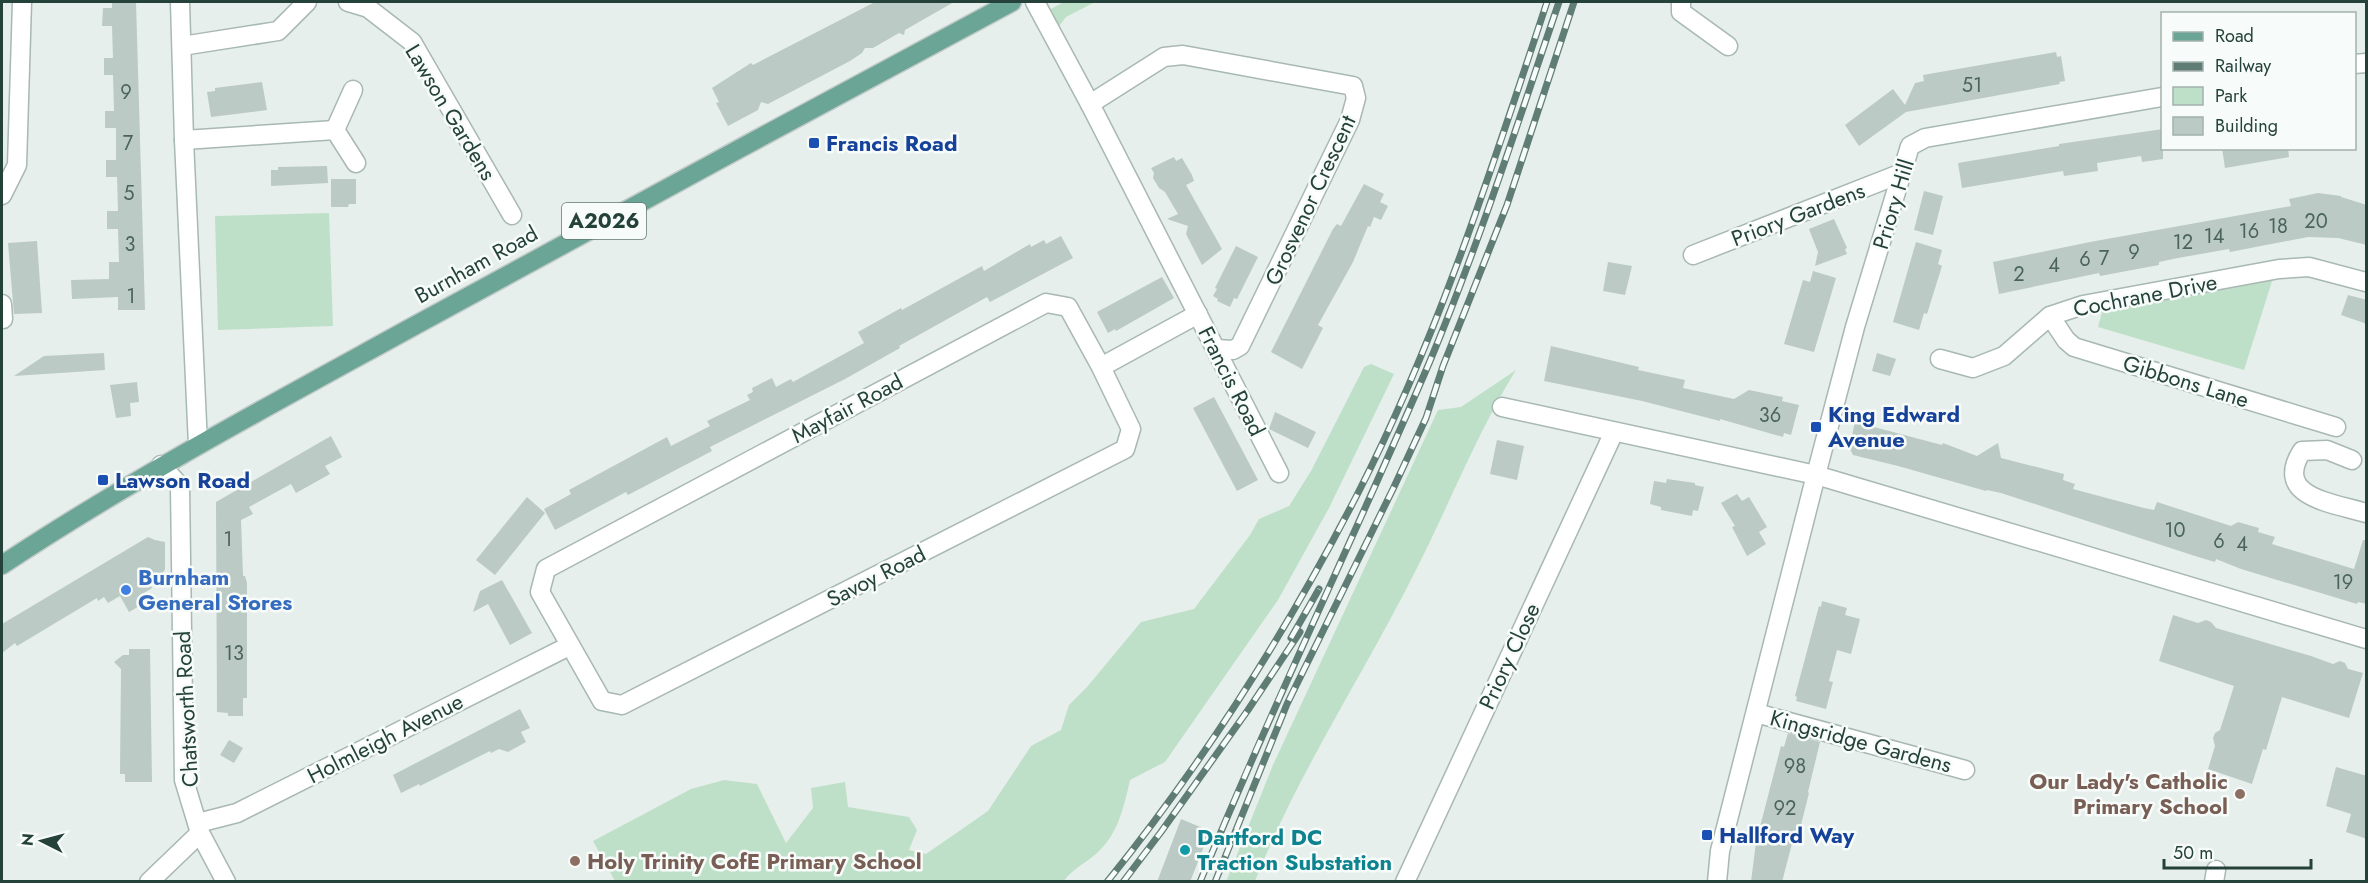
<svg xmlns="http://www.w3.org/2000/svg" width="2368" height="883" font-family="Jost,sans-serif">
	<rect width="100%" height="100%" fill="#e6efeb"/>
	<!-- green -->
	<g fill="#bfe0c8">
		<path d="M1064,2H1095L1066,17L1056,30L1049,10Z"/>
		<path d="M329,213L333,326L218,330L215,216Z"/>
		<path d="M2273,278L2244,370L2098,327L2104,305Z"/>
		<path d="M1371,364L1394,374L1329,508L1278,600L1165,762L1130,780C1124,807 1118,834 1097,853C1086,863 1072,869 1064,881H615L593,841L691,789L724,780L757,784L786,843L813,808L811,788L845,782L848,807L909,817L917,830L909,850L926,854L988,811L1031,746L1061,730L1069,705L1087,687L1141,622L1194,609L1250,535L1259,519L1289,506L1311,471L1364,367Z"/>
		<path d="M1516,370C1477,433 1450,503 1416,570C1364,674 1298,772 1255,881L1226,882L1273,765L1438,410L1461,407Z"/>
	</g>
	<!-- building -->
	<g fill="#bbcac4">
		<path d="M112,2H136L145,310H118V297L72,299L71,280L109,279V262H119L118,229H107V211H118L117,177H106V160H116V128H105V111H114L113,75H104V58H113L112,26H102L103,8H112Z"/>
		<path d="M875,2H954L905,30L904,35L899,33L873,48H865L862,53L850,61L768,104L761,102L758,110L728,126L716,103L719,102L712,88L751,63L753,65Z"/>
		<path d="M2056,52L2057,57L2061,56L2065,81L2059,82L2060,84L1906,112L1859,146L1845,125L1893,89L1905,105L1915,83L1924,81L1923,75Z"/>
		<path d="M262,82L267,110L211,117L207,92L215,91V88Z"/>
		<path d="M2163,129V159L2142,162L2141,156L2097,163L2098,171L2064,176L2063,171L1962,188L1958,163L2059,146V144Z"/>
		<path d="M2222,148H2288L2289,157L2225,168Z"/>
		<path d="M1174,157L1176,161L1182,158L1192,175L1194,181L1186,185L1222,249L1202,265L1186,234L1188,226L1167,219L1178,214L1165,192L1159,188L1153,178L1154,173L1151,168Z"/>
		<path d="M327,166L328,183L271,186V170H278V167Z"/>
		<path d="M331,179H356V204H349L348,207H331Z"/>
		<path d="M1364,184L1384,194L1380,202L1388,206L1381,220L1374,217L1370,227L1368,226L1353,262L1318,325L1323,328L1302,369L1271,352L1333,229L1337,224L1341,226Z"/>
		<path d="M1924,191L1943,196L1933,235L1914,230Z"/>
		<path d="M2318,193L2341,196V197L2367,205V245L2338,238L2308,237L2230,252L2229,249L2178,258L2159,262V265L2100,276L2099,273L1999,294L1993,262L2090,242L2291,206L2289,199Z"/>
		<path d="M1834,219L1847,248L1845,249L1847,254L1815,266L1818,252L1809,229Z"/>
		<path d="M1061,236L1073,258L990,302L987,297L899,346L900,348L845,379L710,447L712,451L628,495L626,492L555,530L544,509L571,494L569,490L667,437L671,446L710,426L707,421L750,400L747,395L753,392L752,388L772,378L776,387L791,379L793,382L864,343L858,332L901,308L902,310L982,266L984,271L1030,244L1031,247L1044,240L1046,244Z"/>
		<path d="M37,241L42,313L14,314L8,243Z"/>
		<path d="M1916,242L1942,250L1938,264L1942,266L1927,314L1924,313L1919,330L1893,322Z"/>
		<path d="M1236,246L1258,257L1237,299L1234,298L1230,307L1217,301L1218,299L1213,296L1217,289L1215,288Z"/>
		<path d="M1608,262L1632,266L1625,295L1603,291Z"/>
		<path d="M1813,271L1836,278L1814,352L1784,344L1803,280L1810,282Z"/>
		<path d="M1162,277L1174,298L1116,331L1115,329L1108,333L1097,312Z"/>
		<path d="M2348,295L2367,300V324L2341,315Z"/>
		<path d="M1551,346L1639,367L1638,370L1685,380L1683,388L1734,399L1749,390L1783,397L1782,401L1799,405L1791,435L1784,433L1783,437L1720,419V421L1642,401L1544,381Z"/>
		<path d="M104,353L105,370L14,376L44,356Z"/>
		<path d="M1877,353L1896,359L1890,376L1872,371Z"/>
		<path d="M137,382L139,402L130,403L131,416L116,418L110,385Z"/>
		<path d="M1214,397L1258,480L1237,491L1193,408Z"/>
		<path d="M1275,412L1316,432L1308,448L1269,429Z"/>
		<path d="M1855,422L1942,445L1943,443L1977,456L1998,443L2001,458L2064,474L2063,480L2075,484L2073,489L2144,508L2154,510L2157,502L2231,526L2238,522L2259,528L2258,532L2275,537L2272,544L2354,569L2363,540H2367V604L2358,602L2357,604L2241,569L2216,559L2215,562L2195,556L2001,493L1987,490L1986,491L1898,466L1853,455L1847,443L1851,440Z"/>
		<path d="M331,436L342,457L325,466L330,474L296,493L291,484L249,507L253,514L241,520L243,576H245L247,583V698H243V716H228V713L217,712L216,502Z"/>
		<path d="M1497,440L1524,446L1517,480L1490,474Z"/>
		<path d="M1667,479L1695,483V485L1704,487L1698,511L1693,510L1692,516L1661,510V507L1650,504L1654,481L1666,483Z"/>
		<path d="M1737,494L1742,501L1749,497L1767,527L1759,532L1766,544L1747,556L1732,527L1735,526L1721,503Z"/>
		<path d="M527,497L545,513L495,575L476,560Z"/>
		<path d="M148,537L155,540L165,542V569L162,575L148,580L152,588L139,596L143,604L129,612L120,596L108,603L104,597L98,601L97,598L17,646L15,643L2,653V624Z"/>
		<path d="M502,580L532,633L510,645L488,604L473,612L480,591Z"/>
		<path d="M1822,601L1847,608L1845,615L1860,619L1851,654L1837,650L1829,681L1833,682L1826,709L1796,701L1797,697L1795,696L1819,606L1821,607Z"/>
		<path d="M2173,615L2198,623L2206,620L2211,622L2216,628L2311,656L2333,664L2340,661L2345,663L2348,669L2363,673L2349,718L2282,697L2266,750L2263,749L2252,784L2208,769L2215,746L2213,738L2215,733L2220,730L2234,686L2159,661Z"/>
		<path d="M129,649H150L152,782H125V774H120L121,669L114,662L123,655H129Z"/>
		<path d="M520,709L530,728L521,732L526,742L508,752L499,749L491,753L490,751L420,786L419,784L401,793L393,775Z"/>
		<path d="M1788,733L1820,742L1808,792L1809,793L1799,833L1795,832L1782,882H1751L1756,842L1781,746L1784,747Z"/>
		<path d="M229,740L243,748L234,763L220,755Z"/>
		<path d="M2336,767L2367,776V839L2346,832L2351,814L2326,806Z"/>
		<path d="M1181,819L1210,831L1190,882H1157Z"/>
	</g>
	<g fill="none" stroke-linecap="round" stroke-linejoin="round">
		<defs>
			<g id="street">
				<path d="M180,2L184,140L198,445"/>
				<path d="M348,2L368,8L412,42L512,215"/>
				<path d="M1035,2L1090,104L1279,473"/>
				<path d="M1681,2V12L1728,46"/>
				<path d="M182,46L278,31L307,2"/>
				<path d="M2354,64L2366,63"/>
				<path d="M1090,104L1164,57L1183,55L1353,86L1356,98L1350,120L1240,346L1233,350L1216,349"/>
				<path d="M335,130L353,90"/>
				<path d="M184,140L335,130L356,163"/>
				<path d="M2,195L17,165L22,2"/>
				<path d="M1693,255L1902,173"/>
				<path d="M2,304L3,319"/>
				<path d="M2050,316L2066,340L2074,347L2336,427"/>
				<path d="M1940,359L1973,368L2004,356L2050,316L2083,305L2279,269L2309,267L2366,282"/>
				<path d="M1101,367L1131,429L1125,449L622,705L602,701L540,592L546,569L1046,303L1068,307L1101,367L1198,314"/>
				<path d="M1502,407L1816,475L2366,639"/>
				<path d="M2352,460L2327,450L2302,451C2272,498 2335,503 2366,513"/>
				<path d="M161,465L180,486L184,780L200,833L226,882"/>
				<path d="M1756,713L1965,770"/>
				<path d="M198,823L237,813L569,646"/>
				<path d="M149,882L200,833"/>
				<path d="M1405,882L1614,432"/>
				<path d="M1717,882L1720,851L1816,475L1855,327L1910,146L1925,138L2162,97"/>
				<path d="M2214,882L2216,870"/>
			</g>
			<path id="primary" d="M2,565C135,477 274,403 414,326C613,217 812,109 1012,2"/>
		</defs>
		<!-- street casing -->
		<use href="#street" stroke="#a8b8b2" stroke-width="21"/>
		<!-- primary casing -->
		<use href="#primary" stroke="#c2cac8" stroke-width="21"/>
		<!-- street -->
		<use href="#street" stroke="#fff" stroke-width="18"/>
		<!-- primary -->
		<use href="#primary" stroke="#6aa596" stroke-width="18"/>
		<defs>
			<g id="rail">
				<path d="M1291,638L1319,589"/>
				<path d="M1107,882C1204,762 1287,631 1358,493C1438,337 1492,168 1547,2"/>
				<path d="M1123,882L1161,832L1248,710L1300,632"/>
				<path d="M1200,882C1272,706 1355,536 1430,361C1479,244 1518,122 1559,2"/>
				<path d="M1215,882L1287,704L1393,489L1426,418L1443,366L1507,205L1574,2"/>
			</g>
		</defs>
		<!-- rail casing -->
		<use href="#rail" stroke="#5f7d75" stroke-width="7"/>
		<!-- rail -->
		<use href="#rail" stroke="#f7fbf9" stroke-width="4.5" stroke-dasharray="14" stroke-linecap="butt"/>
	</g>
	<!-- markers -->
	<g fill="#1a4fb4" stroke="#f7fbf9" stroke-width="2">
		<rect x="808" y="137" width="12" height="12" rx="3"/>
		<rect x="1810" y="421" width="12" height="12" rx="3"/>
		<rect x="97" y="474" width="12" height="12" rx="3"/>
		<rect x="1701" y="829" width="12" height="12" rx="3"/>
	</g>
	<circle fill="#3f7fe0" stroke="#f7fbf9" stroke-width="2" cx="126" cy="590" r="6"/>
	<g fill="#8d6e63" stroke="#f7fbf9" stroke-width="2">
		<circle cx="2240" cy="794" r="6"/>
		<circle cx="575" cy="861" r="6"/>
	</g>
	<circle fill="#0f9aa8" stroke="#f7fbf9" stroke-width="2" cx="1185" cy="850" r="6"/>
	<g text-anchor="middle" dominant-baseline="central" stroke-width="5" stroke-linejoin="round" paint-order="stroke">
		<!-- number labels -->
		<g font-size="20" fill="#4a645c">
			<text x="1972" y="85">51</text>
			<text x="126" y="92">9</text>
			<text x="128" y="143">7</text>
			<text x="129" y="193">5</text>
			<text x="2316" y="221">20</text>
			<text x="2278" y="226">18</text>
			<text x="2249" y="231">16</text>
			<text x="2214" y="236">14</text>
			<text x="2183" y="242">12</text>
			<text x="130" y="244">3</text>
			<text x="2134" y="252">9</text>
			<text x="2104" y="258">7</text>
			<text x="2085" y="259">6</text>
			<text x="2054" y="265">4</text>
			<text x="2019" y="274">2</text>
			<text x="131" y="296">1</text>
			<text x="1770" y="415">36</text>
			<text x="2175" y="530">10</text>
			<text x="228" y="539">1</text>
			<text x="2219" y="541">6</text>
			<text x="2242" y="544">4</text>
			<text x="2343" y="582">19</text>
			<text x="234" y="653">13</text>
			<text x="1795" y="766">98</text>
			<text x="1785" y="808">92</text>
		</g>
		<!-- shield labels -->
		<rect fill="#f7fbf9" stroke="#637a73" stroke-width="1.5" x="562" y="203" width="84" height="36" rx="4.5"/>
		<g font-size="21" font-weight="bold" fill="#24423a">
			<text x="604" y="221">A2026</text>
		</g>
		<!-- street labels -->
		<g font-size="22" fill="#24423a" stroke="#f7fbf9">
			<text transform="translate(451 112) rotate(59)">Lawson Gardens</text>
			<text transform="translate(1310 200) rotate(-65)">Grosvenor Crescent</text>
			<text transform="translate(1893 204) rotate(-73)">Priory Hill</text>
			<text transform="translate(1798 214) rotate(-21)">Priory Gardens</text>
			<text transform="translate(476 264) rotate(-29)">Burnham Road</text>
			<text transform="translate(2145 295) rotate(-11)">Cochrane Drive</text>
			<text transform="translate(1232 381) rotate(63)">Francis Road</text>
			<text transform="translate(2186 381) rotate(17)">Gibbons Lane</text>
			<text transform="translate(847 408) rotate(-28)">Mayfair Road</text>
			<text transform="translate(876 576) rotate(-27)">Savoy Road</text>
			<text transform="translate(1509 656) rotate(-65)">Priory Close</text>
			<text transform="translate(186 709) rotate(-93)">Chatsworth Road</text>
			<text transform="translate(385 738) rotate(-27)">Holmleigh Avenue</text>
			<text transform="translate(1861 741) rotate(15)">Kingsridge Gardens</text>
		</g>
		<!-- transit labels -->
		<g font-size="22" font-weight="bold" fill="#164399" stroke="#f7fbf9" text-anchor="start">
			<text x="826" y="143">Francis Road</text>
			<text x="1828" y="414">King Edward<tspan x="1828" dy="25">Avenue</tspan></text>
			<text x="115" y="480">Lawson Road</text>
			<text x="1719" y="835">Hallford Way</text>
		</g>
		<!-- shop labels -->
		<g font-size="22" font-weight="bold" fill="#366cbe" stroke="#f7fbf9" text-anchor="start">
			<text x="138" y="577">Burnham<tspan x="138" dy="25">General Stores</tspan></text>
		</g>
		<!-- education labels -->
		<g font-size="22" font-weight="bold" fill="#785e54" stroke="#f7fbf9" text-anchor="end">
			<text x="2228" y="781">Our Lady's Catholic<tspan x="2228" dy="25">Primary School</tspan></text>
			<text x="587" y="861" text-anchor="start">Holy Trinity CofE Primary School</text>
		</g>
		<!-- culture labels -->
		<g font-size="22" font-weight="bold" fill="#0d838f" stroke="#f7fbf9" text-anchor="start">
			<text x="1197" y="837">Dartford DC<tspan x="1197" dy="25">Traction Substation</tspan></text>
		</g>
	</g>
	<!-- border -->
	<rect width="2368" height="883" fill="none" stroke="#24423a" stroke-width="6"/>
	<!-- legend -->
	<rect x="2161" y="12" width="195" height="138" fill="#f7fbf9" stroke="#a3b1ad" stroke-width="1.5"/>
	<rect x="2173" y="32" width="30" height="9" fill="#6aa596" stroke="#a3b1ad" stroke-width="1.5"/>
	<text x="2215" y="42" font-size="18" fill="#24423a">Road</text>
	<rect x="2173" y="62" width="30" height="9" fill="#5f7d75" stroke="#a3b1ad" stroke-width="1.5"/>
	<text x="2215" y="72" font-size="18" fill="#24423a">Railway</text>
	<rect x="2173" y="87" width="30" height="18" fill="#bfe0c8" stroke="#a3b1ad" stroke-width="1.5"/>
	<text x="2215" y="102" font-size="18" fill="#24423a">Park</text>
	<rect x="2173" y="117" width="30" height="18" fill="#bbcac4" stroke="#a3b1ad" stroke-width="1.5"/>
	<text x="2215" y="132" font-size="18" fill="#24423a">Building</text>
	<!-- north arrow -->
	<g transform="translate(42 841) rotate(276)" stroke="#f7fbf9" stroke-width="4.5" paint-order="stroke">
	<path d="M0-4.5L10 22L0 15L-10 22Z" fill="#24423a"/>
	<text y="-9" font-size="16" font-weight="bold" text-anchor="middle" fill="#24423a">N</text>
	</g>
	<!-- scale -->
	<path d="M2164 859v9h147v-9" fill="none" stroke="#24423a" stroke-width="3"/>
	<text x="2173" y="859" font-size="18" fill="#24423a" stroke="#f7fbf9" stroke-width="4.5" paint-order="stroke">50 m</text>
</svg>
